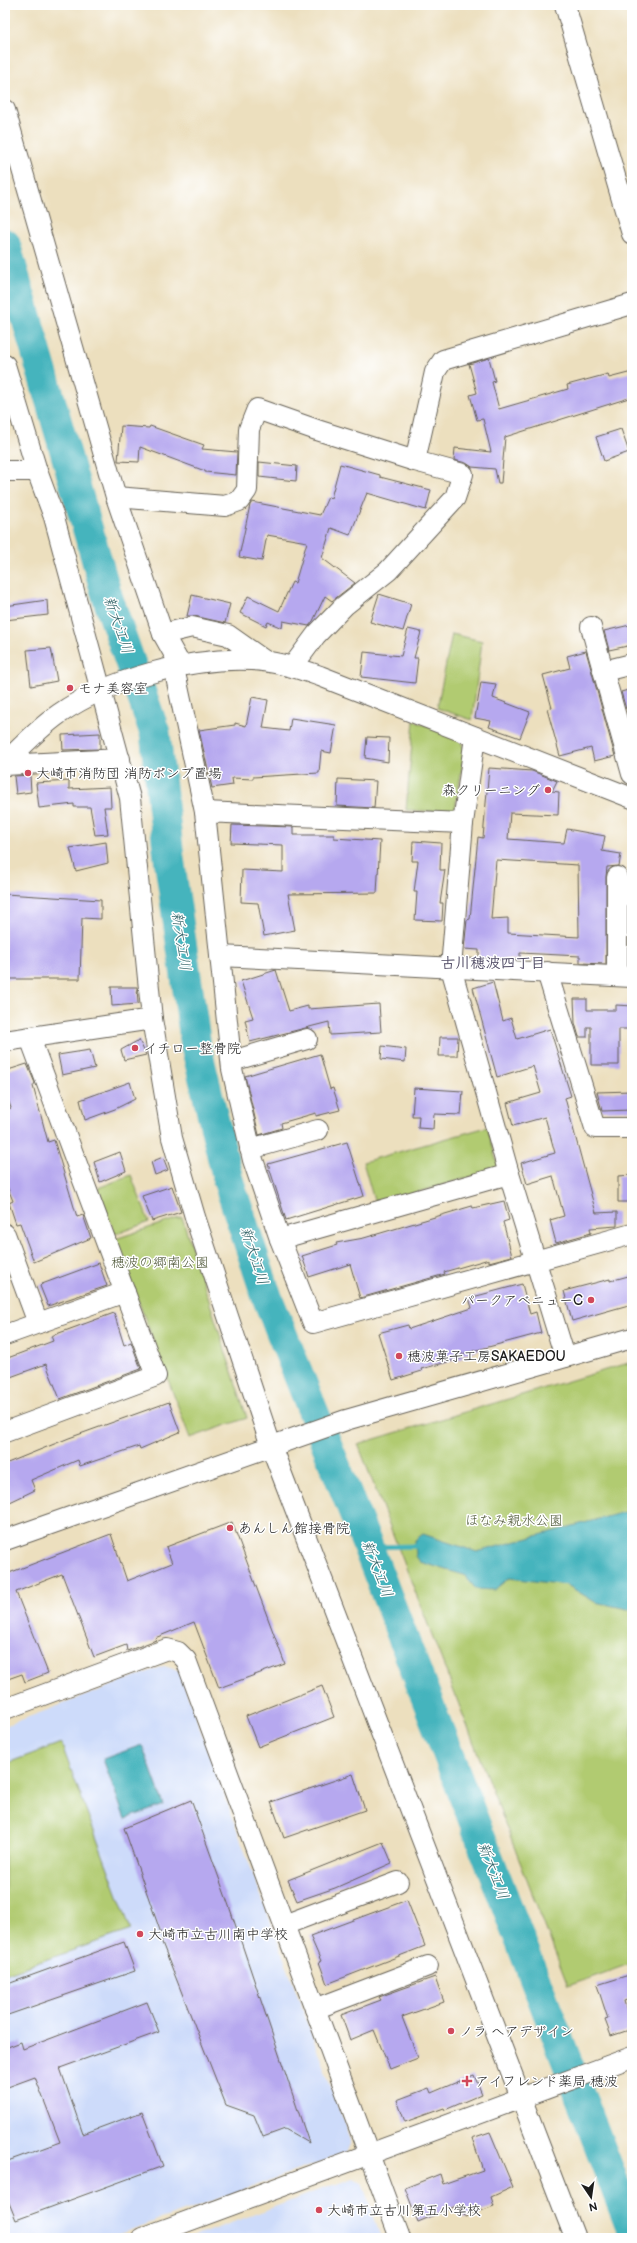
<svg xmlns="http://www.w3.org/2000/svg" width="637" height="2243" font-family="'Balsamiq Sans','Klee One',sans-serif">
	<rect width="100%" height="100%" fill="#fff"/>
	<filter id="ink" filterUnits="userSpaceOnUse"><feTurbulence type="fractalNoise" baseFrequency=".025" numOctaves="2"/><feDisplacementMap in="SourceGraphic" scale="8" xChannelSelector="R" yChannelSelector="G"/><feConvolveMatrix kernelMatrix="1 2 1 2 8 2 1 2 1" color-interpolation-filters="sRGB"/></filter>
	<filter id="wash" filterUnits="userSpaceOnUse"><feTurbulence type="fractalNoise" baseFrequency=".012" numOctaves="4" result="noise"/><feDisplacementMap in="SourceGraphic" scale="16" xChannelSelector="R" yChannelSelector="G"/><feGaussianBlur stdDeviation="0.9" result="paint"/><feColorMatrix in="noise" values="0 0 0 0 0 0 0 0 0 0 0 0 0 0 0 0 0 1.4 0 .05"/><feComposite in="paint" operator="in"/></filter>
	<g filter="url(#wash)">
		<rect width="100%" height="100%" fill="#ecdfbe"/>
		<!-- built -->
		<g fill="#cddbfa">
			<path d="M164,1666L179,1671L351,2142L346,2153L108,2238H5V1726Z"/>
			<path d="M353,2178L362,2182L381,2238H190Z"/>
		</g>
		<!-- green -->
		<g fill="#b1cb71" stroke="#667446">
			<path d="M452,634L482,641L472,720L437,708Z"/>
			<path d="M414,721L459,737L465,751L455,808L448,812L406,810Z"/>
			<path d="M487,1127L499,1169L375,1204L363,1162Z"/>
			<path d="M131,1175L149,1222L115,1234L98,1188Z"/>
			<path d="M182,1217L247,1418L190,1438L115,1239Z"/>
			<path d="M632,1362V1963L568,1986L358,1444Z"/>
			<path d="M61,1743L131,1930L5,1974V1764Z"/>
		</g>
		<!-- water -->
		<g fill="#44b4bd" stroke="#30686c">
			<path d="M632,1510V1610L595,1602L567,1585L509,1578L494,1590L476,1589L464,1575L420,1562L416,1556L415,1540L423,1534L477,1552Z"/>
			<path d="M142,1745L164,1805L125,1819L103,1759Z"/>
		</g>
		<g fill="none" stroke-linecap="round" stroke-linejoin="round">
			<!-- stream -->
			<g stroke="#44b4bd" stroke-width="5">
				<path d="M617,5L632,7"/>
				<path d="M368,1547L416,1546L421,1547"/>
			</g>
			<!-- river -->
			<path stroke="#44b4bd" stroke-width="31" d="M5,244L108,599L155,733L169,858L196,1046L228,1180L267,1297L368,1547L632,2230"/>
		</g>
		<g id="blocks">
			<!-- building -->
			<g fill="#b6a8ef" fill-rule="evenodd">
				<path d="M489,358L495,381L492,382L499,409L568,389L567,385L608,374L609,378L632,372V397L505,437L501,483H498L495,469L472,467L466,463L454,460L455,448L491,452L483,419L477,420L470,395L477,393L469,364Z"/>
				<path d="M121,426L149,428L150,426L204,445L202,449L237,452L236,475L205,472V471L140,447L139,462L118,461Z"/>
				<path d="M621,429L629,452L604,461L596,437Z"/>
				<path d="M259,462L297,466L296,481L259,477Z"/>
				<path d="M340,464L380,475V477L431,490L426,510L367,493L350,535L331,528L322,558L355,583L332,601L325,596L313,621L309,626L283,621L282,628L268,622L266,626L240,613L248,596L279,611L292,582L295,583L307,542L267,535L262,561L239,557L250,505L252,502L320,515L328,497L331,498Z"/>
				<path d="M379,594L411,604L403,631L370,622Z"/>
				<path d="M192,595L230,604L225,623L194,616H187Z"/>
				<path d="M47,600L48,615L5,620V606Z"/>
				<path d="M630,625L632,645L609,650L604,631Z"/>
				<path d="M408,629L421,632L414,658H418L415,683L361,677L364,652L401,656Z"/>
				<path d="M51,648L57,681L31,686L27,650Z"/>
				<path d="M586,651L615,756L594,761L591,748L560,756L547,709L552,708L543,675L570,668L567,656Z"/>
				<path d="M481,682L496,684L493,698L530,712L520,738L489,727L491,721L475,718Z"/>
				<path d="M632,689V707L626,709L621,692Z"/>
				<path d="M252,697L268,700L263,728L289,731L291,718L336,725L331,753L321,751L319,773L253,777V779L232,778L233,785L212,788L199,730L235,725V723L246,726Z"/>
				<path d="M100,733V749L63,750L62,735Z"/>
				<path d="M367,737L389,738L388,762L365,758Z"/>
				<path d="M489,768L532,771L557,781L552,791L559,792L558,815L510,813L508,839L564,843L567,829L605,836L602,851L621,854L619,866L607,867L606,877V964L580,963V956L520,953V960L479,958V950L464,949L467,920L470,919L478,837L483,838ZM496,860L578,865L579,937L508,933V918L491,919Z"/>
				<path d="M30,775L31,792L16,794L14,776Z"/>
				<path d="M338,779L376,781L374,808L337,806Z"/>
				<path d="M69,781V789L110,787L111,807H104L108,834L95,835L90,807H74V804L39,808L36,783Z"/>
				<path d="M232,825L293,827V835H334V838L380,841L377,893L288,894L295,930L264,936L258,903L241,902L242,870L283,872V845L231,843Z"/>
				<path d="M413,841L441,843L440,870H445L440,903H443L442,921L415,920L417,892H414L418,861H412Z"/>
				<path d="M106,842L108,863L76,871L70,848Z"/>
				<path d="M5,894L101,900V919L82,918L80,979H5Z"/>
				<path d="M276,970L289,1011L308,1006V1009L379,1004L381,1032L330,1035L329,1022L250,1042L245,1020L253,1018L241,981Z"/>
				<path d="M493,982L503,1021L511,1018L517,1039L550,1029L571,1096L565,1098L596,1213L617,1212V1226L590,1228L591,1233L556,1243L550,1220L564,1216L553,1176L527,1184L521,1163L555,1153L545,1117L513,1126L507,1103L541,1093L533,1066L497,1077L473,988Z"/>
				<path d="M111,987H137L138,1004L112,1006Z"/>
				<path d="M574,999H587V1010H616V1005L632,1006V1029H619V1065H591V1027H587V1037H579L575,1023Z"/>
				<path d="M440,1037H458L457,1056H439Z"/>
				<path d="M139,1040L146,1055L124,1060L121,1050Z"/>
				<path d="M382,1046L406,1049L405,1062L381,1059Z"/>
				<path d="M90,1050L95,1068L62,1075L58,1055Z"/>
				<path d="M320,1054L330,1089L333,1088L340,1110L316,1116V1113L281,1123L282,1128L259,1135L245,1076Z"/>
				<path d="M27,1064L35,1083L33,1086L48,1142L54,1140L77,1217L83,1215L91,1238L34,1262L20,1223L16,1224L9,1203L13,1201L5,1181V1111L11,1108L5,1091V1071Z"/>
				<path d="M130,1082L135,1099L115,1109L85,1120L80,1100Z"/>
				<path d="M414,1088L463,1091L461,1115L434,1114L433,1129L418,1128L419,1116H412Z"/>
				<path d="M632,1091V1110L602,1111L597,1092Z"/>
				<path d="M347,1142L364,1196L286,1220L268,1164Z"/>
				<path d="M120,1152L126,1171L100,1182L94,1162Z"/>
				<path d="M163,1157L168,1170L155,1175L151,1162Z"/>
				<path d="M632,1175V1202H618V1176Z"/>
				<path d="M172,1186L181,1212L152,1221L142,1196Z"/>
				<path d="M504,1201L509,1220L503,1222L512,1256L489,1262V1259L444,1272L445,1274L360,1298L350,1264L309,1277L302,1256L337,1245L336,1243L364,1238L472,1206L473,1208Z"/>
				<path d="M99,1263L107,1286L48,1306L40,1286L42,1284Z"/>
				<path d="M632,1275V1304L572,1321L564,1291L610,1279V1281Z"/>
				<path d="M522,1284L530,1314L536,1312L541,1333L462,1354L463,1358L421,1369L422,1371L393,1380L378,1333L408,1325L409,1329L472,1308L469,1298Z"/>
				<path d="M114,1313L124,1345L131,1342L141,1369L60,1399L46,1364L5,1379V1359L53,1341L51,1336Z"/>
				<path d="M169,1402L180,1432L140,1449L139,1446L80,1466L78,1460L31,1480L35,1490L10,1502L5,1490V1464L69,1438Z"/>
				<path d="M232,1522L285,1664L219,1688L194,1622L155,1638L156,1640L127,1651L126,1645L94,1657L62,1574L16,1592L48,1673L25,1682L22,1674L5,1680V1565L9,1573L111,1534L127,1581L172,1563L166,1547Z"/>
				<path d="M322,1686L334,1717L258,1747L246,1716Z"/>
				<path d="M353,1774L365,1810L284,1838L271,1802Z"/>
				<path d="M191,1800L229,1906L309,2143L285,2129L263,2137L254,2115L226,2105L161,1940L163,1939L124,1828Z"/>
				<path d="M383,1842L392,1863L335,1888L297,1901L288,1880Z"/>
				<path d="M407,1900L425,1946L327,1984L319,1962L321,1961L310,1936Z"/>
				<path d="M124,1942L135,1971L5,2016V1985Z"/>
				<path d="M629,1975L632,1985V1998L624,2001L632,2029L611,2036L605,2020L608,2019L597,1985Z"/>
				<path d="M435,1977L444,2002L402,2017L418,2058L390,2069L374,2030L350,2040L341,2015L381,2000L379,1997Z"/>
				<path d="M147,2002L159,2032L60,2068L83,2134L142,2112L163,2166L16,2220L5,2193V2162L60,2142L35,2077L5,2088V2048L21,2042L23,2049Z"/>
				<path d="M474,2075L482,2094L445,2110L444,2108L405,2122L397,2100L429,2088L431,2093Z"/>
				<path d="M490,2132L513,2187L491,2197L494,2206L465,2217L461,2204L418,2222L405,2188L440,2174L443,2184L483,2170L472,2138Z"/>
			</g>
		</g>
	</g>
	<g filter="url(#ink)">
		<use href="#blocks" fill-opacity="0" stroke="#656055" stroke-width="1"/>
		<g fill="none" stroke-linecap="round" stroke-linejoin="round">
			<defs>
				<g id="minor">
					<path d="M565,5L632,234"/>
					<path d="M5,110L116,497L163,634L181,666"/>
					<path d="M5,365L37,471L54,517L130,798L152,1019L172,1138L195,1217L271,1446L575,2238"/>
					<path d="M5,471H37"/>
					<path d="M116,497L225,506L239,501L247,490L249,429L257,409L317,430L415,461"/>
					<path d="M591,627L632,774"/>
					<path d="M163,634L192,627L228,635L265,661"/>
					<path d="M293,666L316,635L344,606L388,571L455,498L463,474L415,461L435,372L443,360L632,304"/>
					<path d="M174,668L205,812"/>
					<path d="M604,671L632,664"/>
					<path d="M475,737L463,823L451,968L509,1174L565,1357"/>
					<path d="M5,763C22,746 39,728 59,714C109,679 191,657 252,660C275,661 298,668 320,676L632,798"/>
					<path d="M5,765L120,759"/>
					<path d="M463,823L205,812L232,1069L253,1160L280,1239L313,1323L632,1234"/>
					<path d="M220,956L632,977"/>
					<path d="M547,972L595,1128H632"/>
					<path d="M617,976V877"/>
					<path d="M5,1041L152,1019"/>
					<path d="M232,1061L307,1039"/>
					<path d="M250,1149L318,1130"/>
					<path d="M5,1234L38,1323"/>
					<path d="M280,1239L509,1174"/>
					<path d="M5,1335L125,1292"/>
					<path d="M5,1432L156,1376L30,1038"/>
					<path d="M5,1540L346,1420L632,1338"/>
					<path d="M5,1709L167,1649L178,1652L186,1660L400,2238"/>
					<path d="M284,1925L398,1882"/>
					<path d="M315,2009L428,1966"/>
					<path d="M142,2238L632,2057"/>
				</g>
			</defs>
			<!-- minor casing -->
			<use href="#minor" stroke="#656055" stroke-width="22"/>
			<!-- minor -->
			<use href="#minor" stroke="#fff" stroke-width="20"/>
		</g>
	</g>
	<!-- markers -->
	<g fill="#d1495b" stroke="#fff" stroke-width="1.5">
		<circle cx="70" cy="688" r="4"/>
		<circle cx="28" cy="773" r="4"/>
		<circle cx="548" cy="790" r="4"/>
		<circle cx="135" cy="1048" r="4"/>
		<circle cx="591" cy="1300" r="4"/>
		<circle cx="399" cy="1356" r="4"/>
		<circle cx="230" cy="1528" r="4"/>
		<circle cx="140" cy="1934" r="4"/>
		<circle cx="451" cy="2031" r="4"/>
		<path d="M465 2075h4v4h4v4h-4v4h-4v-4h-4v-4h4z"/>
		<circle cx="319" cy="2210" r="4"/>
	</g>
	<g text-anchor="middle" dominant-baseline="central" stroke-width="3" stroke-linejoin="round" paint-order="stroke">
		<!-- poi labels -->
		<g font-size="14" fill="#1c1c1c" stroke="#fff" text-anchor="start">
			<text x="78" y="688">モナ美容室</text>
			<text x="36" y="773">大崎市消防団 消防ポンプ置場</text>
			<text x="540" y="790" text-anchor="end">森クリーニング</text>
			<text x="143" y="1048">イチロー整骨院</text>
			<text x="583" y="1300" text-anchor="end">パークアベニューC</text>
			<text x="407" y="1356">穂波菓子工房SAKAEDOU</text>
			<text x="238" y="1528">あんしん館接骨院</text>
			<text x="148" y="1934">大崎市立古川南中学校</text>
			<text x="459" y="2031">ノラ ヘアデザイン</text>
			<text x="475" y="2081">アイフレンド薬局 穂波</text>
			<text x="327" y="2210">大崎市立古川第五小学校</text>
		</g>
		<!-- park labels -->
		<g font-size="14" fill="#50593a" stroke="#fff">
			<text x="160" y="1262">穂波の郷南公園</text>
			<text x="514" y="1520">ほなみ親水公園</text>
		</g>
		<!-- water labels -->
		<g font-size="15" font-style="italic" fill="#2e6064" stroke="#fff">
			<text transform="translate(118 625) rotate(71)">新大江川</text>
			<text transform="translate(181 941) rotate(82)">新大江川</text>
			<text transform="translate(254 1256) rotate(72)">新大江川</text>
			<text transform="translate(377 1569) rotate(69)">新大江川</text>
			<text transform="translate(493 1871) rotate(69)">新大江川</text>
		</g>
		<!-- neighbourhood labels -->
		<g font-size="15" font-weight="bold" fill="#524d66" stroke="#fff">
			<text x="493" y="963">古川穂波四丁目</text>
		</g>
	</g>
	<!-- margin -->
	<rect width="637" height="2243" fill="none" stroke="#fff" stroke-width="20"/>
	<!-- north arrow -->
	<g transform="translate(591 2197) rotate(167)" stroke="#ffffff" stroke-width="3" paint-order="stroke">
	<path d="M0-3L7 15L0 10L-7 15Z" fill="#1c1c1c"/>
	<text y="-6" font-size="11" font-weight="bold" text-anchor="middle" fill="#1c1c1c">N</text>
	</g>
</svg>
